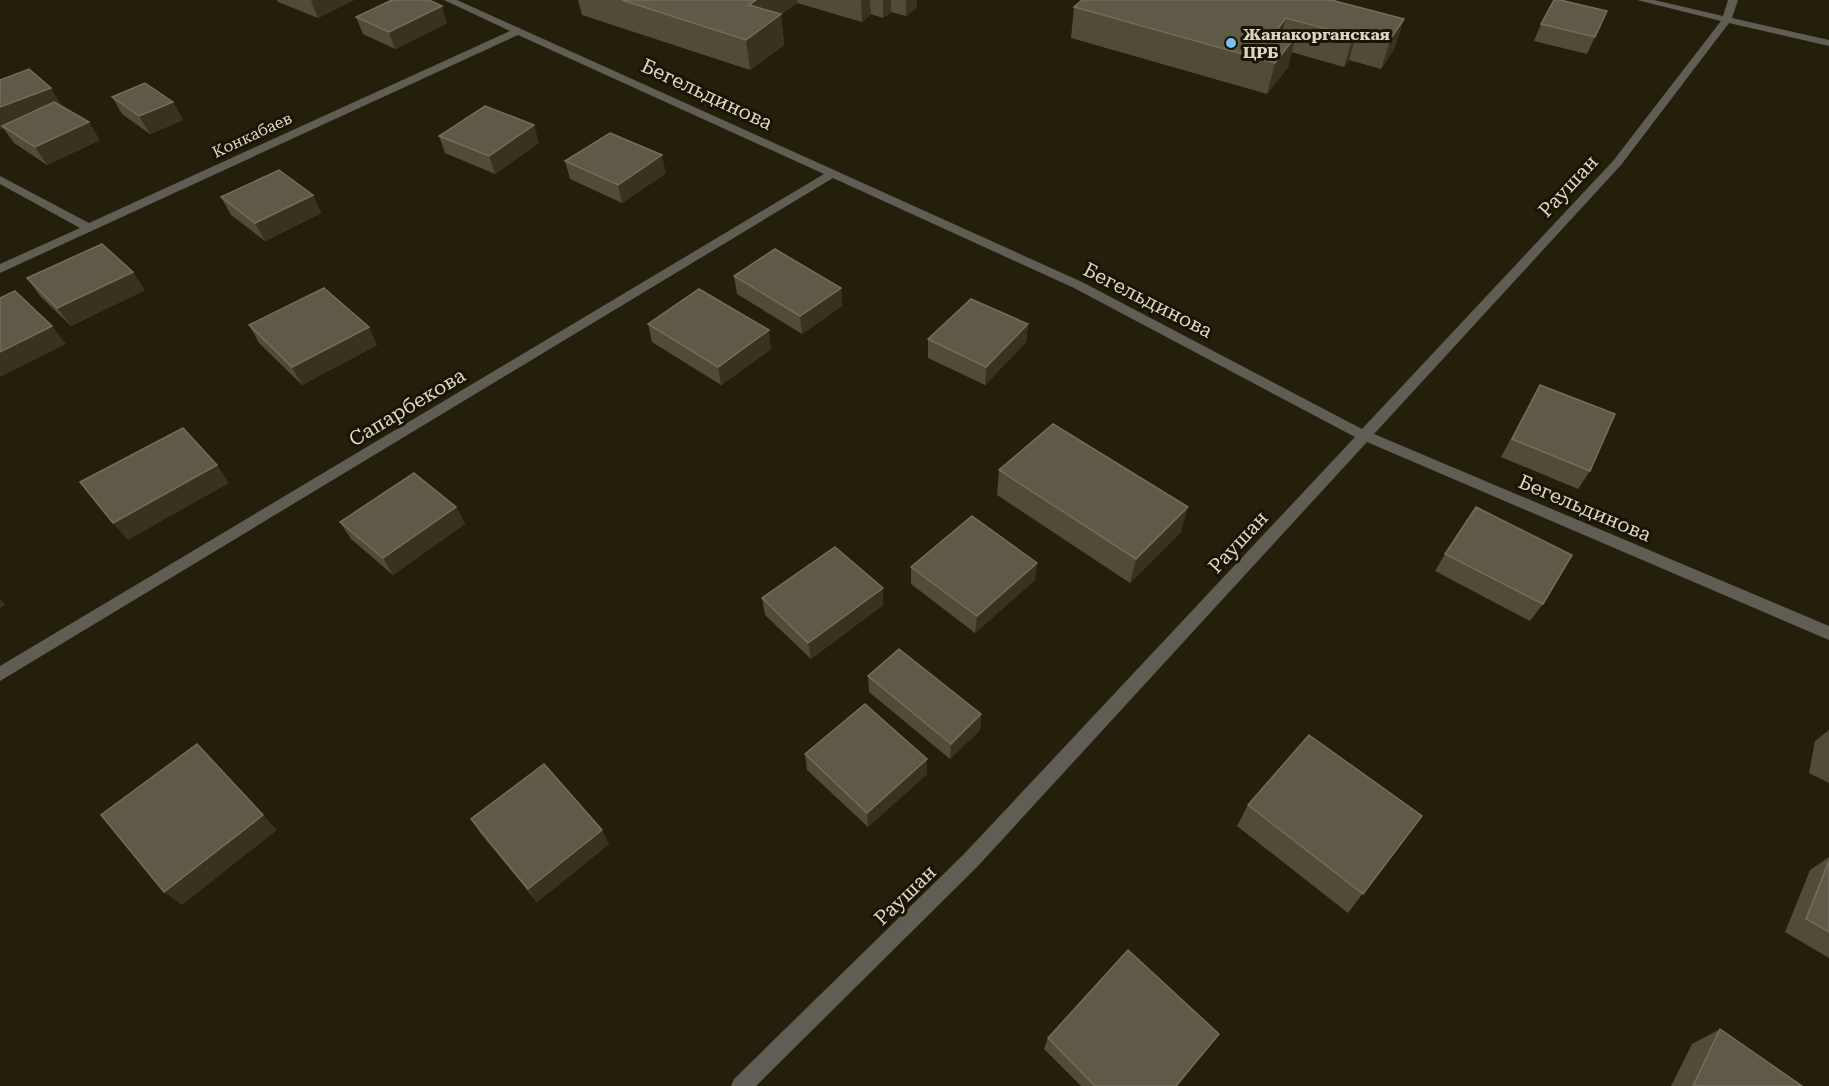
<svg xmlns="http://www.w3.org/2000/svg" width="1829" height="1086" font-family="'Roboto Serif',serif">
	<rect width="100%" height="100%" fill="#241f0b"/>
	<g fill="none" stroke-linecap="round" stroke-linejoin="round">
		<!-- street -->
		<path fill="#605e54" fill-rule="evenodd" d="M444,0H457L1082,282L1362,429L1613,161L1721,21L1637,0H1654L1723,16L1728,0H1738L1732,18L1829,40V46L1729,23L1621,165L1374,434L1829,626V640L1367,442L978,866L756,1086H731L734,1079L964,854L1355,437L1074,288L833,178L0,681V666L824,174L518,35L0,273V264L80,228L0,184V176L89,223L510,31Z"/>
	</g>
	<!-- wall -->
	<g fill="#504c37">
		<path d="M277,0H354L318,18L278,2Z"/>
		<path d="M578,0H917V8L906,16L891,12L883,18L871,14L862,22L797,3L781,14L784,45L750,70L582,15Z"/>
		<path d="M1082,0H1336V1L1404,19L1394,49L1381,69L1349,60L1344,67L1291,52L1288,67L1267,94L1071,38L1074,7Z"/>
		<path d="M1607,11L1587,54L1534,41L1541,24Z"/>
		<path d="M356,17L447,23L395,49L363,34Z"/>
		<path d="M0,80L62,106L100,140L47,165L14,143L3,128L0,130Z"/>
		<path d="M112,97L173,102L183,120L150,134L122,114Z"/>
		<path d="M439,136L539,143L495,174L445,153Z"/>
		<path d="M565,161L666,173L622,203L570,179Z"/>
		<path d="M313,195L321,213L265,241L231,215L221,197Z"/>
		<path d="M734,276L841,288L842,306L802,334L737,294Z"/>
		<path d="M27,278L145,290L71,326L40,296Z"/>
		<path d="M648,324L771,349L721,385L652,342Z"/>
		<path d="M1028,324L1026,342L985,385L928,358V339Z"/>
		<path d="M249,325L377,345L302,385L259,343Z"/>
		<path d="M1540,385L1590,471L1578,489L1501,457Z"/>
		<path d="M999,470L1181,532L1130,583L997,495Z"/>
		<path d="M456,507L465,524L393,575L351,539L340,522Z"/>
		<path d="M1445,554L1543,604L1530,621L1435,571Z"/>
		<path d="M911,567L1035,580L975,633L911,584Z"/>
		<path d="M883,588V605L811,659L765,615L762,598Z"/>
		<path d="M868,676L981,714L980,730L950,759L869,692Z"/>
		<path d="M1829,730V783L1809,773L1815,741Z"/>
		<path d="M805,754L927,774L868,827L807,770Z"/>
		<path d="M1248,805L1422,816L1348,913L1237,826Z"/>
		<path d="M471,819L609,844L537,902L481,834Z"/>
		<path d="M1829,857V958L1785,932L1810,870Z"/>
		<path d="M1720,1029L1802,1086H1671L1692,1044Z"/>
		<path d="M1219,1034L1177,1086H1081L1044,1049L1048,1038Z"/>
	</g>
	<!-- shaded-wall -->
	<g fill="#38331f">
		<path d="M313,0H354L318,18L311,1Z"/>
		<path d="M756,0H797V3L753,35L749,5Z"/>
		<path d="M861,0H870L871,14L862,22Z"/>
		<path d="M883,0H891V12L883,18Z"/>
		<path d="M906,0H917V8L906,16Z"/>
		<path d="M442,6L447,23L395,49L389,32Z"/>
		<path d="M781,14L784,45L750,70L746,40Z"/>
		<path d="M1286,18L1278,49L1268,62L1276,31Z"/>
		<path d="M1404,19L1394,49L1381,69L1391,38Z"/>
		<path d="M1358,29L1349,60L1344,67L1353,36Z"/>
		<path d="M1296,36L1288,67L1267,94L1275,63Z"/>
		<path d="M51,88L62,106L5,128L2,126L3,128L0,130V107Z"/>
		<path d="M173,102L183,120L150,134L139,116Z"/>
		<path d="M89,122L100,140L47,165L35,147Z"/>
		<path d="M534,125L539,143L495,174L489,156Z"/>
		<path d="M662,155L666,173L622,203L618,185Z"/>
		<path d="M313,195L321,213L265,241L255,223Z"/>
		<path d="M133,272L145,290L71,326L57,308Z"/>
		<path d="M841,288L842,306L802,334L800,316Z"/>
		<path d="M1028,324L1026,342L985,385L986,367Z"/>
		<path d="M52,326L66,344L0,377V352Z"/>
		<path d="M369,327L377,345L302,385L292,367Z"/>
		<path d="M769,330L771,349L721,385L718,367Z"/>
		<path d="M217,465L229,483L128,540L113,523Z"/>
		<path d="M456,507L465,524L393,575L383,558Z"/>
		<path d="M1188,507L1181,532L1130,583L1136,559Z"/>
		<path d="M1037,563L1035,580L975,633L977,616Z"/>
		<path d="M883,588V605L811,659L808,643Z"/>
		<path d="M0,598L5,605L0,608Z"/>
		<path d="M981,714L980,730L950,759L951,744Z"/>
		<path d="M197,744L277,830L182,905L164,892Z"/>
		<path d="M927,759V774L868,827L867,813Z"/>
		<path d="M602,830L609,844L537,902L528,889Z"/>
		<path d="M1219,1034L1177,1086H1176Z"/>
	</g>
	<!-- building -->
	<g fill="#5f5a47" stroke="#726e5b" stroke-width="1.5">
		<path d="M392,0H429L442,6L389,32L356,17Z"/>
		<path d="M622,0H756L749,5L781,14L746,40Z"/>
		<path d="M1082,0H1331L1404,19L1391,38L1358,29L1353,36L1286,18L1276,31L1296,36L1275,63L1074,7Z"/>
		<path d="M1554,0H1560L1607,11L1595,37L1541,24Z"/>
		<path d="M29,69L51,88L0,107V80Z"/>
		<path d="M145,83L173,102L139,116L112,97Z"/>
		<path d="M54,102L89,122L35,147L2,126Z"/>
		<path d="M485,106L534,125L489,156L439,136Z"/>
		<path d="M610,133L662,155L618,185L565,161Z"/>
		<path d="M279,170L313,195L255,223L221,197Z"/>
		<path d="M102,244L133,272L57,308L27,278Z"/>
		<path d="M775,249L841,288L800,316L734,276Z"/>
		<path d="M324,288L369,327L292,367L249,325Z"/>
		<path d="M699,289L769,330L718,367L648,324Z"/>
		<path d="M15,291L52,326L0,352V298Z"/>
		<path d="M971,299L1028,324L986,367L928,339Z"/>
		<path d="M1540,385L1615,414L1590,471L1512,439Z"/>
		<path d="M1053,424L1188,507L1136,559L999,470Z"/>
		<path d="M183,428L217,465L113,523L80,482Z"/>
		<path d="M414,473L456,507L383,558L340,522Z"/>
		<path d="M1476,507L1572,555L1543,604L1445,554Z"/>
		<path d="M972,516L1037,563L977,616L911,567Z"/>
		<path d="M835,547L883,588L808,643L762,598Z"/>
		<path d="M899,649L981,714L951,744L868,676Z"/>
		<path d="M865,704L927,759L867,813L805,754Z"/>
		<path d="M1309,735L1422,816L1363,894L1248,805Z"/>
		<path d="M197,744L263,815L164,892L101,815Z"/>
		<path d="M544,764L602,830L528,889L471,819Z"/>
		<path d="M1829,861V932L1806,919Z"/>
		<path d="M1128,950L1219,1034L1176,1086H1095L1048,1038Z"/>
		<path d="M1720,1029L1802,1086H1693Z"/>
	</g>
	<!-- markers -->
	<circle fill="#7abff8" stroke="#1a1503" stroke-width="2" cx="1231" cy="43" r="6"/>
	<g text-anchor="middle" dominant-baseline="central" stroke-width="6" stroke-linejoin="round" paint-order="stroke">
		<!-- far-poi labels -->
		<g font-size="16" font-weight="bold" fill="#dad7ca" stroke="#1a1503" text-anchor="start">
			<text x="1243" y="34">Жанакорганская<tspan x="1243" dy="18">ЦРБ</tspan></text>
		</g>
		<!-- far-street labels -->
		<g font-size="16" fill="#dad7ca" stroke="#1a1503">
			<text transform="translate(252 135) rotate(-25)">Конкабаев</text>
		</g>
		<!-- street labels -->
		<g font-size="20" fill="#dad7ca" stroke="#1a1503">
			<text transform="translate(707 94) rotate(25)">Бегельдинова</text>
			<text transform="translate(1568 186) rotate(-47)">Раушан</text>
			<text transform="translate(1148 300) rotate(27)">Бегельдинова</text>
			<text transform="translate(407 407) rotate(-31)">Сапарбекова</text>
			<text transform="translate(1585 508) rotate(23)">Бегельдинова</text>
			<text transform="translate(1238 542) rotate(-47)">Раушан</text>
			<text transform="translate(905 895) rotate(-44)">Раушан</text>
		</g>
	</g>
</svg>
